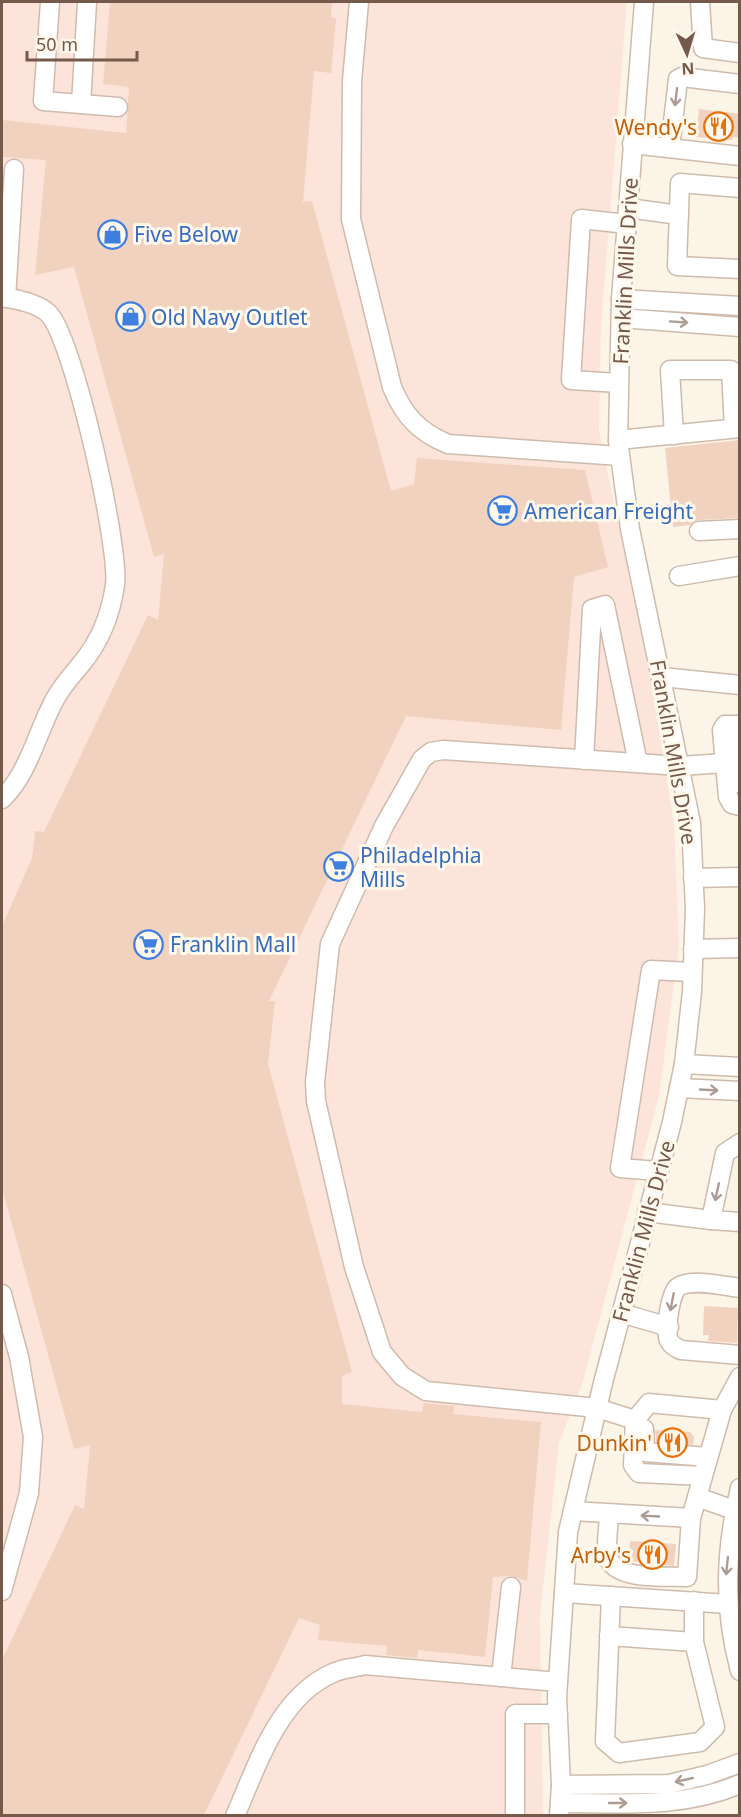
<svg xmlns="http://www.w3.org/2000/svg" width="741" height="1817" font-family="'Noto Sans',sans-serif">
	<rect width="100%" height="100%" fill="#fcf4e7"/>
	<!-- commercial -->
	<path fill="#fce4db" d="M2,2H627L601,326L599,431L652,687L674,824L679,946L659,1096L582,1385L559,1443L540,1615L543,1815L2,1816Z"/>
	<!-- building -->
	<g fill="#f1d2bf">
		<path d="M110,2H332L331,17L336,19L331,73L314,71L303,202L312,201L391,491L414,484L417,458L585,470L608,567L574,577L561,730L406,716L269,1001H275L268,1064L352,1372L342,1376V1404L422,1412L424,1403L454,1406L453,1414L541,1422L527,1581L512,1576L493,1577L485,1657L418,1650L417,1658L386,1655L387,1646L318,1640L320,1625L299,1618L204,1815H2V1660L75,1505L84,1509L90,1445L74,1449L2,1188V926L32,858L35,831L44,832L148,615L158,620L164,554L154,557L74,267L35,275L46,160L2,157V120L126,133L129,87L103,84Z"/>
		<path d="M699,109L740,114V138L733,137L732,140L696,137Z"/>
		<path d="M740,440V518L698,520L690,525L673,527L665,448Z"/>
		<path d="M704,1306L738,1308L737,1343L708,1341L709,1335H703Z"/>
		<path d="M655,1430L690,1432L694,1437L693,1445L656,1442Z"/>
		<path d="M630,1541L676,1544L674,1566L629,1561Z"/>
	</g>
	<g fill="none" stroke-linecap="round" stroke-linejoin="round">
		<defs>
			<g id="minor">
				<path d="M50,2L43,101L81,104L87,2"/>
				<path d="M359,2L352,81L351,219L392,387C404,416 419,432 448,444L620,456"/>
				<path d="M700,2L703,48L740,53"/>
				<path d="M81,104L118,107"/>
				<path d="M632,144L740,156"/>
				<path d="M670,148L678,79L682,77L740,84"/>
				<path d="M740,188L680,183L677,266L740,269"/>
				<path d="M628,208L679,215"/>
				<path d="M2,297C16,299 37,303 48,313C73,336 120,547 115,585C111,613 100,641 82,663C72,675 62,686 55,699C37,732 29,773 2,799"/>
				<path d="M6,298L14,169"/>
				<path d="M621,299L740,306"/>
				<path d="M621,318L740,327"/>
				<path d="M619,383L571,380L581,219L627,224"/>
				<path d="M674,435L670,370H731L734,428"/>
				<path d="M618,440L740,428"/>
				<path d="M699,531L740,529"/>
				<path d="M679,576L740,566"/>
				<path d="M662,677L740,685"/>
				<path d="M740,725H725L722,730L728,797L732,804L740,806"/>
				<path d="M584,760L592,609L605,605L638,763"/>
				<path d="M737,783V725"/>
				<path d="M693,878L740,877"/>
				<path d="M693,949L740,948"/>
				<path d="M684,1064L740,1067"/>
				<path d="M679,1088L740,1091"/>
				<path d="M740,1143L725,1153L711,1220L740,1222"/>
				<path d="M658,1171L620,1168L651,970L692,972"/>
				<path d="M647,1212L711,1220"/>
				<path d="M740,1288C723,1286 692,1278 678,1287C670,1294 666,1326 668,1337C669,1344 675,1347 681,1350L740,1355"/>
				<path d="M2,1294L19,1357L33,1437L29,1493L2,1591"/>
				<path d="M621,1313L669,1327"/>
				<path d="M722,1410L740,1377"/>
				<path d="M635,1420L597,1408L426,1391L402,1376L382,1352L354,1267L316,1101L315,1082L330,944L384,826L422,759L431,752L443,750L680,766L725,763"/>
				<path d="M644,1429L645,1452L708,1457"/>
				<path d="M740,1488C725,1552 723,1607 740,1671"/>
				<path d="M697,1497L734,1510"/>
				<path d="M573,1511L691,1518"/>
				<path d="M609,1514C609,1526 605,1545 608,1557C615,1581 667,1576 687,1577L691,1518L722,1410L649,1403L635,1420L633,1465L639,1473L703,1476"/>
				<path d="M564,1593L728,1604"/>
				<path d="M611,1596L605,1741L619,1753L700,1742L715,1727L694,1642V1601"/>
				<path d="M609,1636L694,1642"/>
				<path d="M501,1677L511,1587"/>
				<path d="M561,1785L669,1784L707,1775L740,1763"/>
				<path d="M560,1803C620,1803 683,1809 740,1784"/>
				<path d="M235,1816C258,1764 278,1697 333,1673C343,1668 355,1668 365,1665L558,1682"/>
				<path d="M515,1816V1714H558"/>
				<path d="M559,1816L561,1785L557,1697L568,1532L603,1383L672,1122L684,1064L692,992L695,909L691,823L630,529L618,440L621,299L644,2"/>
			</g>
		</defs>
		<!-- minor casing -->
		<use href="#minor" stroke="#cebbad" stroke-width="21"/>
		<!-- minor -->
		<use href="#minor" stroke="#fff" stroke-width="18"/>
	</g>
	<!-- one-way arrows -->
	<defs><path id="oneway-shaft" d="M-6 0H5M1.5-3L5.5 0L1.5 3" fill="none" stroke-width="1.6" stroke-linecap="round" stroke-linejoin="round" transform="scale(1.5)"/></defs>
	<g stroke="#ac9c93">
		<use href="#oneway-shaft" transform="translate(676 97) rotate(97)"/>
		<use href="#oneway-shaft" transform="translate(679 322) rotate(4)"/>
		<use href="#oneway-shaft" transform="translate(709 1090) rotate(3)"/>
		<use href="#oneway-shaft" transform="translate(717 1192) rotate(102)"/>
		<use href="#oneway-shaft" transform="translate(672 1302) rotate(101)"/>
		<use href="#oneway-shaft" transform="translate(650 1516) rotate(-177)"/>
		<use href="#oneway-shaft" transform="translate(727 1566) rotate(96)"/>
		<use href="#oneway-shaft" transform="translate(684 1780) rotate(167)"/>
		<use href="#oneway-shaft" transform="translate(618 1803)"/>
	</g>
	<!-- icons -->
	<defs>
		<symbol id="restaurant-ring" viewBox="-11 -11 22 22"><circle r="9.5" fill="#fff8ed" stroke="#e8710a" stroke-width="1.5"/><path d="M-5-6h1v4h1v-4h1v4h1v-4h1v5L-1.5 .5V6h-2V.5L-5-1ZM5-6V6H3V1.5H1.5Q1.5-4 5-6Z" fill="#e8710a"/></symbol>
		<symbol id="shop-ring" viewBox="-11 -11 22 22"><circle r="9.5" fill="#fff8ed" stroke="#3f7fe0" stroke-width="1.5"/><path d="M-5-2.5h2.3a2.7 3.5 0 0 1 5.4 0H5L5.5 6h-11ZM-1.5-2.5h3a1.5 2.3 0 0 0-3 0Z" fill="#3f7fe0"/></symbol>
		<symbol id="supermarket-ring" viewBox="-11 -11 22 22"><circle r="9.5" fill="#fff8ed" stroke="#3f7fe0" stroke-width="1.5"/><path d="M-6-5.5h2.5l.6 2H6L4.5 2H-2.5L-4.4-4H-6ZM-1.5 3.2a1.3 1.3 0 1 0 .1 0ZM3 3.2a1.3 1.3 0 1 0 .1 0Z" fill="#3f7fe0"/></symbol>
	</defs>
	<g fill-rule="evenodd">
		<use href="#restaurant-ring" x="702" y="110" width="33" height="33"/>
		<use href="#shop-ring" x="96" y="218" width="33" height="33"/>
		<use href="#shop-ring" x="114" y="300" width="33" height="33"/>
		<use href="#supermarket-ring" x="486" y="494" width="33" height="33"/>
		<use href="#supermarket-ring" x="322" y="850" width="33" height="33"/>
		<use href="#supermarket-ring" x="132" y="928" width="33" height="33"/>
		<use href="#restaurant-ring" x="656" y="1426" width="33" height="33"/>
		<use href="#restaurant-ring" x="636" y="1538" width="33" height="33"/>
	</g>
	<g text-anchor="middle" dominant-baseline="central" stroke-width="6" stroke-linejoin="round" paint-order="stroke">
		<!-- food labels -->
		<g font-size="21" fill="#c56008" stroke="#fff8ed" text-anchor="end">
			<text x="697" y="127">Wendy's</text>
			<text x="652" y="1443">Dunkin'</text>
			<text x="631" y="1555">Arby's</text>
		</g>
		<!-- shop labels -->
		<g font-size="21" fill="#366cbe" stroke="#fff8ed" text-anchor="start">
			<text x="134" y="234">Five Below</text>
			<text x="151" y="317">Old Navy Outlet</text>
			<text x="524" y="511">American Freight</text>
			<text x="360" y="855">Philadelphia<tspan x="360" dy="24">Mills</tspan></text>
			<text x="170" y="944">Franklin Mall</text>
		</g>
		<!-- street labels -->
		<g font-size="21" fill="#755a4b" stroke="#fff8ed">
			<text transform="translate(625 271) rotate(-87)">Franklin Mills Drive</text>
			<text transform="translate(674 752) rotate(80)">Franklin Mills Drive</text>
			<text transform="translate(643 1231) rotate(-75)">Franklin Mills Drive</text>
		</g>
	</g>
	<!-- border -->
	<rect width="741" height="1817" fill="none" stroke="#755a4b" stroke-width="6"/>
	<!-- north arrow -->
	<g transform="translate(687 54) rotate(176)" stroke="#fff8ed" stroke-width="4.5" paint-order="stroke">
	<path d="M0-4.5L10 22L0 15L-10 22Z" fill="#755a4b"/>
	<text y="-9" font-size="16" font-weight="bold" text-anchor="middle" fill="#755a4b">N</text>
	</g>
	<!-- scale -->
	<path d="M27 51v9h110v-9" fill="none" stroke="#755a4b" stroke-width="3"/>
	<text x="36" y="51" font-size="18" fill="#755a4b" stroke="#fff8ed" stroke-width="4.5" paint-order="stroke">50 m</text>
</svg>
